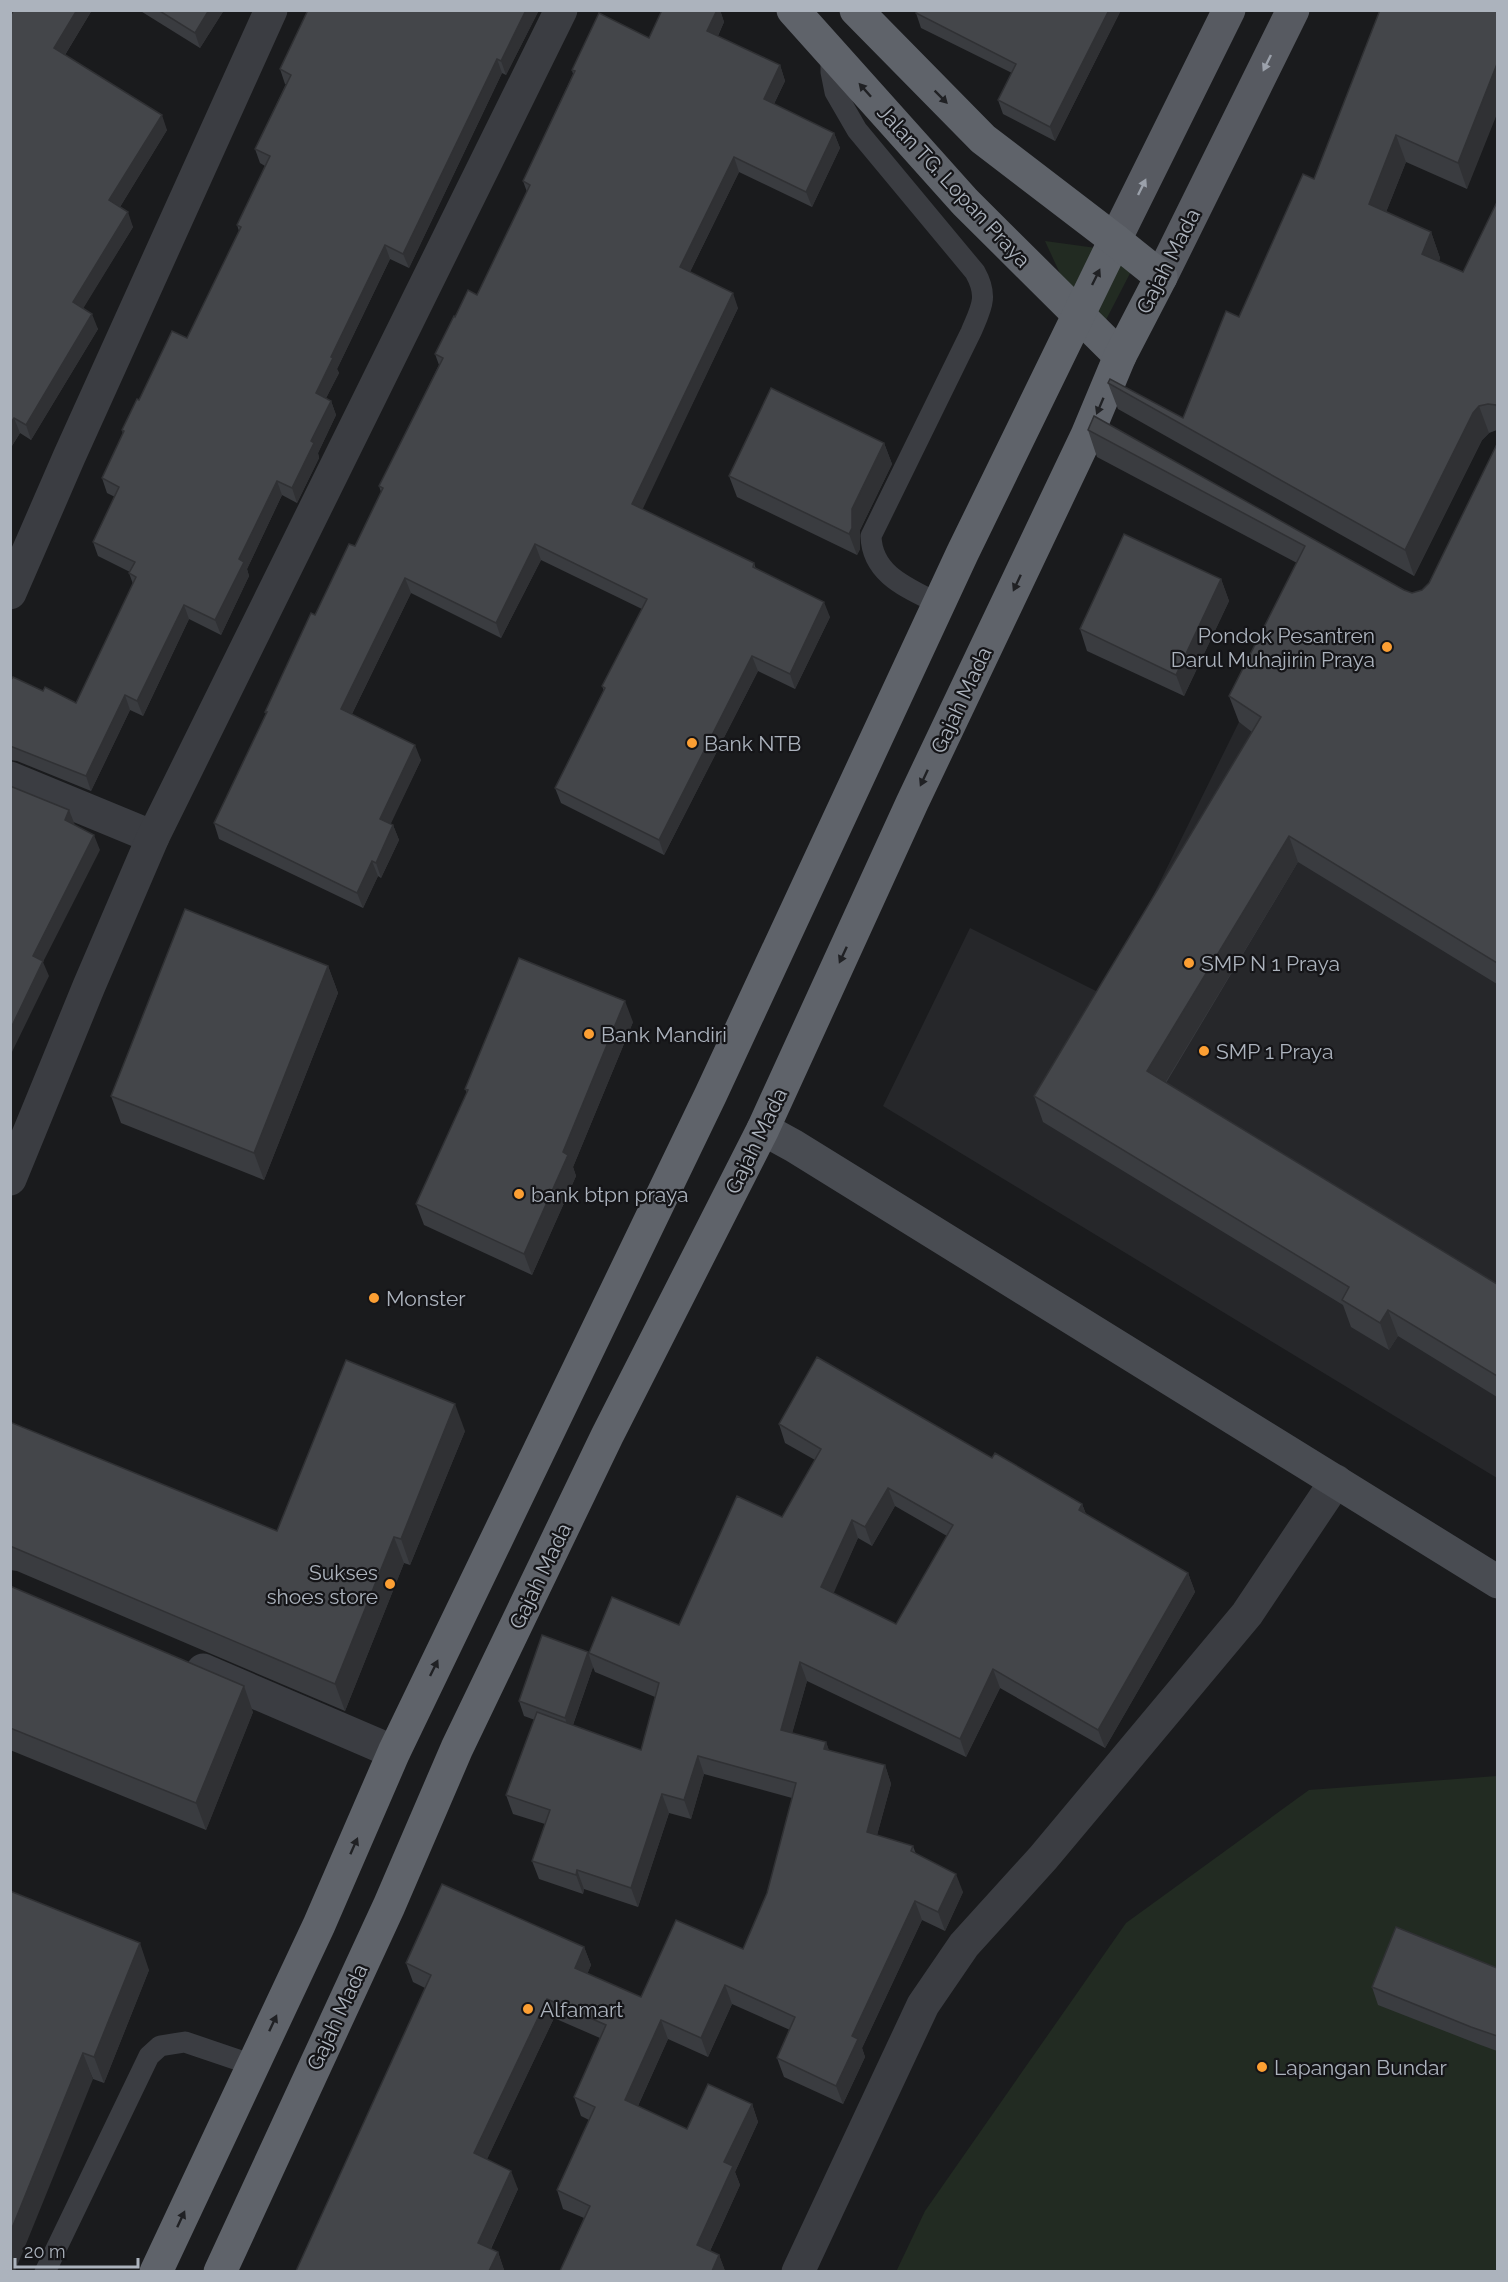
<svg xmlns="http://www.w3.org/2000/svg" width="1508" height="2282" font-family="Raleway,sans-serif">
	<rect width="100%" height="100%" fill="#1a1b1d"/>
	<!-- built -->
	<path fill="#26272a" d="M1239,722L1497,891V1478L883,1106L970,928L1104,995Z"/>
	<!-- green -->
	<g fill="#222b22">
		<path d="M1045,241L1140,254L1093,345Z"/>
		<path d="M1497,1776V2271L896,2272L925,2211L1126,1923L1309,1790Z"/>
	</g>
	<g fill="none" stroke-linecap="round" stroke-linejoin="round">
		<!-- service -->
		<g stroke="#3b3d42" stroke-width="21">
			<path d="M831,53V72L835,92L857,130L975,272C989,297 981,308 971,332L871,536C872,575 908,588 939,604"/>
			<path d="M45,2272L149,2056L160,2046L185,2042L253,2065"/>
		</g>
		<!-- minor -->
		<g stroke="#3b3d42" stroke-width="33">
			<path d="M10,593L69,457L271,10"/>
			<path d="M10,778L153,837"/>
			<path d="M10,1179L89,986L153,837L561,10"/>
			<path d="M203,1670L394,1752"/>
			<path d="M798,2272L923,2005L964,1945L1043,1858L1247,1614L1336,1481"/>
		</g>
		<!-- secondary -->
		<path stroke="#494c52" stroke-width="33" d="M763,1129L794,1146L1498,1582"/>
		<!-- primary -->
		<g stroke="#575a61" stroke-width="33">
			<path d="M1115,240L1229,10"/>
			<path d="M1161,277L1293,10"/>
		</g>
		<!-- trunk -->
		<g stroke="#5f636a" stroke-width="33">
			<path d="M793,10L965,202L1120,356"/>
			<path d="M156,2272L319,1925L394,1752L711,1094L962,554L1115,240"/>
			<path d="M220,2272L389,1906L457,1748L607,1436L763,1129L912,803L1087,435L1120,356L1161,277L1115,240L983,139L856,10"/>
		</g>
	</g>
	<!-- wall -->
	<g fill="#3a3c40" fill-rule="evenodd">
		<path d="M14,10H92L65,55L167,130L120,207L133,227L83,308L98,329L31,440L20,433L10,449Z"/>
		<path d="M139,10H224L200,48Z"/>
		<path d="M308,10H539L506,75L502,73L409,268L390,259L337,369L339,373L326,398L331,401L336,415L318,453L319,458L297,503L282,495L247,569L249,576L221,635L189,619L143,716L130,710L91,791L17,761L10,760V681L76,703L133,584L129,573L130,572L98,556L93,542L115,497L107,493L102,478L123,434L122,430L139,400L187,338L239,231L237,225L265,166L260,163L255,149L286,84H285L280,69Z"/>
		<path d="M662,10H720L724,22L718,36L780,65L785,81L774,104L834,133L840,148L812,207L739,172L690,272L738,308L642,509L754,563L756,569L830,617L795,689L758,671L664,855L561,803L555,788L604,691L602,686L642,609L541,560L501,638L411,593L352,714L421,760L390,824L393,825L399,840L381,878L378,876L363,908L219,839L214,823L266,714L265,712L315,615L355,546L381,492L379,486L439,365L435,354L455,317L477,295L527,192L523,181L573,74L572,70L649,38Z"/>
		<path d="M1121,10L1055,141L1003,114L998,100L1012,73L921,28L916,13Z"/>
		<path d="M1497,10L1467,189L1406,162L1386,212L1431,232L1440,258L1439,262L1463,272L1497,202V430L1489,433L1482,440L1414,576L1118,409L1108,383L1183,418L1314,179Z"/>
		<path d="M1088,430L1404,590L1412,593L1422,590L1429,583L1497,444V984L1298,862L1166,1083L1497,1284V1397L1398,1336L1389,1350L1351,1327L1343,1305L1043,1122L1034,1096L1252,732L1239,722L1229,696L1297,563L1097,457Z"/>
		<path d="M884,443L892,464L860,530V549L857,555L737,497L729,476Z"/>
		<path d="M1221,579L1229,601L1184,696L1087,651L1080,629Z"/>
		<path d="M328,966L338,993L264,1180L121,1123L111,1096Z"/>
		<path d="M633,1022L573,1167L576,1176L532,1275L424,1225L416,1204L467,1093L465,1089Z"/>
		<path d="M10,1422L277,1531L465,1431L410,1565L404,1563L345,1711L17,1571L10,1570Z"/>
		<path d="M779,1424L992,1458L1082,1504L1086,1514L1188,1573L1195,1592L1105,1748L1000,1688L966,1757L807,1681L792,1733L826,1742L829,1751L885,1765L891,1784L877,1835L913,1846L916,1854L963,1892L945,1931L922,1920L862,2048L865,2057L843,2104L784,2077L777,2058L790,2030L732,2004L708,2057L668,2039L638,2106L687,2129L752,2104L758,2122L735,2172L740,2185L710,2251L719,2255L725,2271H560L584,2218L563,2209L557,2190L589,2120L581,2116L574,2097L600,2038L554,2018L487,2159L518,2189L491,2249L498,2252L504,2270L296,2271L425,1988L413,1982L406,1963L584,1947L591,1965L587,1974L641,1997L743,1949L767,1893L792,1798L704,1774L691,1819L669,1813L638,1907L584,1889L583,1894L539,1879L532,1861L545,1824L513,1814L506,1795L535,1720L524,1716L519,1701L589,1653L679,1625L782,1517L815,1460L785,1443ZM895,1506L947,1536L896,1624L833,1593L858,1538L872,1546ZM593,1667L595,1672L655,1697L641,1750L573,1725Z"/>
		<path d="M10,1586L253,1712L206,1830L10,1750Z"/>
		<path d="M10,1891L149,1970L104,2083L93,2079Z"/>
		<path d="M1497,1968V2051L1478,2044L1378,2005L1372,1987Z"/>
	</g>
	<!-- shaded-wall -->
	<g fill="#303134">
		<path d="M77,10H92L60,63L54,48Z"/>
		<path d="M209,10H224L200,48L195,33Z"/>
		<path d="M526,10H539L506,75L501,61Z"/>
		<path d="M717,10H720L724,22L713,46L707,31Z"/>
		<path d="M1109,10H1121L1055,141L1050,127Z"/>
		<path d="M497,59L502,73L409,268L403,254Z"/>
		<path d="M1497,64V114L1467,189L1458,163Z"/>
		<path d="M780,65L785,81L769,114L764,99Z"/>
		<path d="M162,115L167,130L115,215L109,200Z"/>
		<path d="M834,133L840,148L812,207L806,192Z"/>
		<path d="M1396,135L1406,162L1379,230L1369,204Z"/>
		<path d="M734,157L739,172L685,282L680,267Z"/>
		<path d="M128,212L133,227L78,317L73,302Z"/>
		<path d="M1431,232L1440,258L1431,280L1422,254Z"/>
		<path d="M385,245L390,259L337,369L339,373L321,408L316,393L331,357Z"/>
		<path d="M733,293L738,308L638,519L632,504Z"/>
		<path d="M92,314L98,329L31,440L26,425Z"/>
		<path d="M331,401L336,415L318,453L319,458L297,503L292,488L311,441Z"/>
		<path d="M1479,406L1489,433L1482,440L1414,576L1405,550L1473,413Z"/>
		<path d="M14,418L20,433L10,449V424Z"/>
		<path d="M884,443L892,464L860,530V549L857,555L849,534L852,509Z"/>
		<path d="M277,481L282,495L247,569L249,576L221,635L215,620L239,559Z"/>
		<path d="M535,544L541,560L501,638L496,623Z"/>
		<path d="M405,578L411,593L347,724L341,709Z"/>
		<path d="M1221,579L1229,601L1184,696L1176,675Z"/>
		<path d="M824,602L830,617L795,689L790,674Z"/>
		<path d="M184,605L189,619L143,716L137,701Z"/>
		<path d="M752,656L758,671L664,855L659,840Z"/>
		<path d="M125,695L130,710L91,791L86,776Z"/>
		<path d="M415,745L421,760L386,834L380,819Z"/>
		<path d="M69,810L75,825L65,820Z"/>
		<path d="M393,825L399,840L381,878L376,863Z"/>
		<path d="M94,835L100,850L43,962L49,976L10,1056V1030L33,956Z"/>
		<path d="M1289,836L1298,862L1156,1098L1147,1071Z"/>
		<path d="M372,861L378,876L363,908L357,893Z"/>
		<path d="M328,966L338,993L264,1180L254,1153Z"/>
		<path d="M625,1001L633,1022L573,1167L576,1176L532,1275L524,1254L563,1152Z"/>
		<path d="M1388,1310L1398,1336L1389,1350L1380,1323Z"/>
		<path d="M455,1404L465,1431L410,1565L401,1539Z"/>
		<path d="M888,1488L895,1506L872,1546L865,1527Z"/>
		<path d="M1082,1504L1089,1522L1079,1510Z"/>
		<path d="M852,1520L858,1538L828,1606L821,1587Z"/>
		<path d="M394,1537L404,1563L345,1711L335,1684Z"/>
		<path d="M1188,1573L1195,1592L1105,1748L1098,1730Z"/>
		<path d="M588,1652L593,1667L570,1733L565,1718Z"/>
		<path d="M800,1662L807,1681L788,1748L781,1730Z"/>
		<path d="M993,1669L1000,1688L966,1757L960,1739Z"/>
		<path d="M244,1686L253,1712L206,1830L196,1803Z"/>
		<path d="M826,1742L833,1761L824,1749Z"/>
		<path d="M698,1756L704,1774L691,1819L684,1800Z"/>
		<path d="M885,1765L891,1784L873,1850L867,1832Z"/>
		<path d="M662,1794L669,1813L638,1907L631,1888Z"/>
		<path d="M577,1870L584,1889L583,1894L576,1875Z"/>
		<path d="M956,1874L963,1892L945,1931L938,1912Z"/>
		<path d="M915,1901L922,1920L862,2048L865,2057L843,2104L836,2086L852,2036Z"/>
		<path d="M140,1943L149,1970L104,2083L94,2057Z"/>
		<path d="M584,1947L591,1965L582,1987L575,1968Z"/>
		<path d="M725,1985L732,2004L708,2057L701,2038Z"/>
		<path d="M547,1999L554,2018L481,2172L474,2153Z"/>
		<path d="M661,2020L668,2039L632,2119L625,2100Z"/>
		<path d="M83,2053L93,2079L15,2271H10V2233Z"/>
		<path d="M752,2104L758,2122L735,2172L740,2185L704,2264L697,2245L724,2162Z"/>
		<path d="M511,2171L518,2189L485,2261L478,2243Z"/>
		<path d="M498,2252L504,2270V2271H489Z"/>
		<path d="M719,2255L725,2271H712Z"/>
	</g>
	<!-- building -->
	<g fill="#44464a" stroke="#303134" stroke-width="1.5" fill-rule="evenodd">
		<path d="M14,10H77L54,48L162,115L109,200L128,212L73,302L92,314L26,425L14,418L10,424V16Z"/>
		<path d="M158,10H209L195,33Z"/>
		<path d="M308,10H526L501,61L497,59L403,254L385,245L331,357L333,358L316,393L331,401L311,441L314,443L292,488L277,481L239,559L244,562L215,620L184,605L137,701L125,695L86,776L10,746V681L13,677L43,691L45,687L76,703L136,577L129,573L135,562L93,542L119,487L102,478L124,431L122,430L137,399L139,400L172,331L187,338L241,227L237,225L270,156L255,149L291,75L280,69Z"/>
		<path d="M662,10H717L707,31L780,65L764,99L834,133L806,192L734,157L680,267L733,293L632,504L754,563L753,567L824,602L790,674L752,656L659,840L555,788L605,688L602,686L647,599L535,544L496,623L405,578L341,709L415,745L380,819L393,825L376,863L372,861L357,893L214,823L267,712H265L311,613L315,615L349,544L355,546L383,488L379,486L443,358L435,354L454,316L455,317L468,290L477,295L530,185L523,181L575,71L572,70L599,13L649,38Z"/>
		<path d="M918,10H1109L1050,127L998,100L1016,64L916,13Z"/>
		<path d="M1380,10H1497V64L1458,163L1396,135L1369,204L1431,232L1422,254L1463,272L1497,202V407L1496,405L1488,404L1479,406L1473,413L1405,550L1108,383L1110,379L1183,418L1226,311L1239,317L1303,174L1314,179Z"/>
		<path d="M771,388L884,443L852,509V528L849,534L729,476Z"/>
		<path d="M1094,416L1404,590L1412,593L1422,590L1429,583L1497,444V963L1289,836L1147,1071L1497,1284V1376L1388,1310L1380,1323L1342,1300L1349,1287L1034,1096L1261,717L1229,696L1305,546L1088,430Z"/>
		<path d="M1124,534L1221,579L1176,675L1080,629Z"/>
		<path d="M10,786L69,810L65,820L94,835L33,956L43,961L10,1030Z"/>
		<path d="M185,909L328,966L254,1153L111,1096Z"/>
		<path d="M519,958L625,1001L563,1152L568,1155L524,1254L416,1204L468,1090L465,1089Z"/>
		<path d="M817,1357L992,1458L995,1453L1082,1504L1079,1510L1188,1573L1098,1730L993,1669L960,1739L800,1662L781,1730L826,1742L824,1749L885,1765L867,1832L913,1846L911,1851L956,1874L938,1912L915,1901L852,2036L858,2039L836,2086L777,2058L795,2017L725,1985L701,2038L661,2020L625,2100L687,2129L708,2084L752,2104L724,2162L733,2166L697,2245L719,2255L712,2271H560L590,2206L557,2190L595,2107L574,2097L606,2025L547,1999L474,2153L511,2171L478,2243L498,2252L489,2271H296L431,1975L406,1963L442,1884L584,1947L575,1968L641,1997L676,1920L743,1949L767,1893L796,1783L698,1756L684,1800L662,1794L631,1888L577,1870L576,1875L532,1861L550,1810L506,1795L537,1712L641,1750L659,1683L589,1653L612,1597L679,1625L737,1496L782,1517L821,1449L779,1424ZM888,1488L953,1525L896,1624L821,1587L852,1520L865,1527Z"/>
		<path d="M346,1360L455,1404L401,1539L394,1537L335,1684L10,1546V1422L277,1531Z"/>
		<path d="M10,1586L244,1686L196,1803L10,1728Z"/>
		<path d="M542,1635L588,1652L565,1718L519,1701Z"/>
		<path d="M10,1891L140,1943L94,2057L83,2053L10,2233Z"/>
		<path d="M1396,1927L1497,1968V2036L1471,2027L1372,1987Z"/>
	</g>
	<!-- one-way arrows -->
	<defs><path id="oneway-solid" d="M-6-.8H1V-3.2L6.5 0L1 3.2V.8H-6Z" transform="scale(1.5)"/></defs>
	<g fill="#9ba1ab">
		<use href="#oneway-solid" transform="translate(1267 63) rotate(116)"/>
		<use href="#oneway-solid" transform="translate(1142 187) rotate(-64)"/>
	</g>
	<g fill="#202124">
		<use href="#oneway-solid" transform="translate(865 90) rotate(-132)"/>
		<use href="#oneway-solid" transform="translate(941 97) rotate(45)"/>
		<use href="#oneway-solid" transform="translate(1096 277) rotate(-64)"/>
		<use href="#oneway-solid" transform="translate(1100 406) rotate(113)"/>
		<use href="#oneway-solid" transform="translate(1017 583) rotate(115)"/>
		<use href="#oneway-solid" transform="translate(924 778) rotate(115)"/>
		<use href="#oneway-solid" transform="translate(843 955) rotate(115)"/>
		<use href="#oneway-solid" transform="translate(434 1668) rotate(-64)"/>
		<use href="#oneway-solid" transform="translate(354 1846) rotate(-66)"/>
		<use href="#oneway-solid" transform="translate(273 2023) rotate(-65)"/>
		<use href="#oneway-solid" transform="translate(181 2219) rotate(-65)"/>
	</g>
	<!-- markers -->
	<g fill="#fc9f33" stroke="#151518" stroke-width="2">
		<circle cx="1387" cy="647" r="6"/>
		<circle cx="692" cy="743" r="6"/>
		<circle cx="1189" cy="963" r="6"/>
		<circle cx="589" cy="1034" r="6"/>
		<circle cx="1204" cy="1051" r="6"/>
		<circle cx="519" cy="1194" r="6"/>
		<circle cx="374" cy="1298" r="6"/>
		<circle cx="390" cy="1584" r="6"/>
		<circle cx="528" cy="2009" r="6"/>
		<circle cx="1262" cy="2067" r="6"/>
	</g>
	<g text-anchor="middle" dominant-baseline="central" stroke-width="4.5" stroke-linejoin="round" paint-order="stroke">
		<!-- street labels -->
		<g font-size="21" fill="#acb3bd" stroke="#151518">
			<text transform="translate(954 186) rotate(47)">Jalan TG. Lopan Praya</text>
			<text transform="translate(1168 261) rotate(-63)">Gajah Mada</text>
			<text transform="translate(961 700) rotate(-65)">Gajah Mada</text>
			<text transform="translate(756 1141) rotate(-64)">Gajah Mada</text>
			<text transform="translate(540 1576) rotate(-64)">Gajah Mada</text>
			<text transform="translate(337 2017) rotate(-65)">Gajah Mada</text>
		</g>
		<!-- poi labels -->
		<g font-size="21" fill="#acb3bd" stroke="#151518" text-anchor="start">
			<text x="1375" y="635" text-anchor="end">Pondok Pesantren<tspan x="1375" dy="24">Darul Muhajirin Praya</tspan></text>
			<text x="704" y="743">Bank NTB</text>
			<text x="1201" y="963">SMP N 1 Praya</text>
			<text x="601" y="1034">Bank Mandiri</text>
			<text x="1216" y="1051">SMP 1 Praya</text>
			<text x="531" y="1194">bank btpn praya</text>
			<text x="386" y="1298">Monster</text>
			<text x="378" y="1572" text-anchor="end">Sukses<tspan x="378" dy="24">shoes store</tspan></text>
			<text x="540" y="2009">Alfamart</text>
			<text x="1274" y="2067">Lapangan Bundar</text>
		</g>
	</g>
	<!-- border -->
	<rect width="1508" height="2282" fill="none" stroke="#acb3bd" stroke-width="24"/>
	<!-- scale -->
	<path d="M15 2258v9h123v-9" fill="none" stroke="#acb3bd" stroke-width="3"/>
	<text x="24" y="2258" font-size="18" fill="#acb3bd" stroke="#151518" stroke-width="4.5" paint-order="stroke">20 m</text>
</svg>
